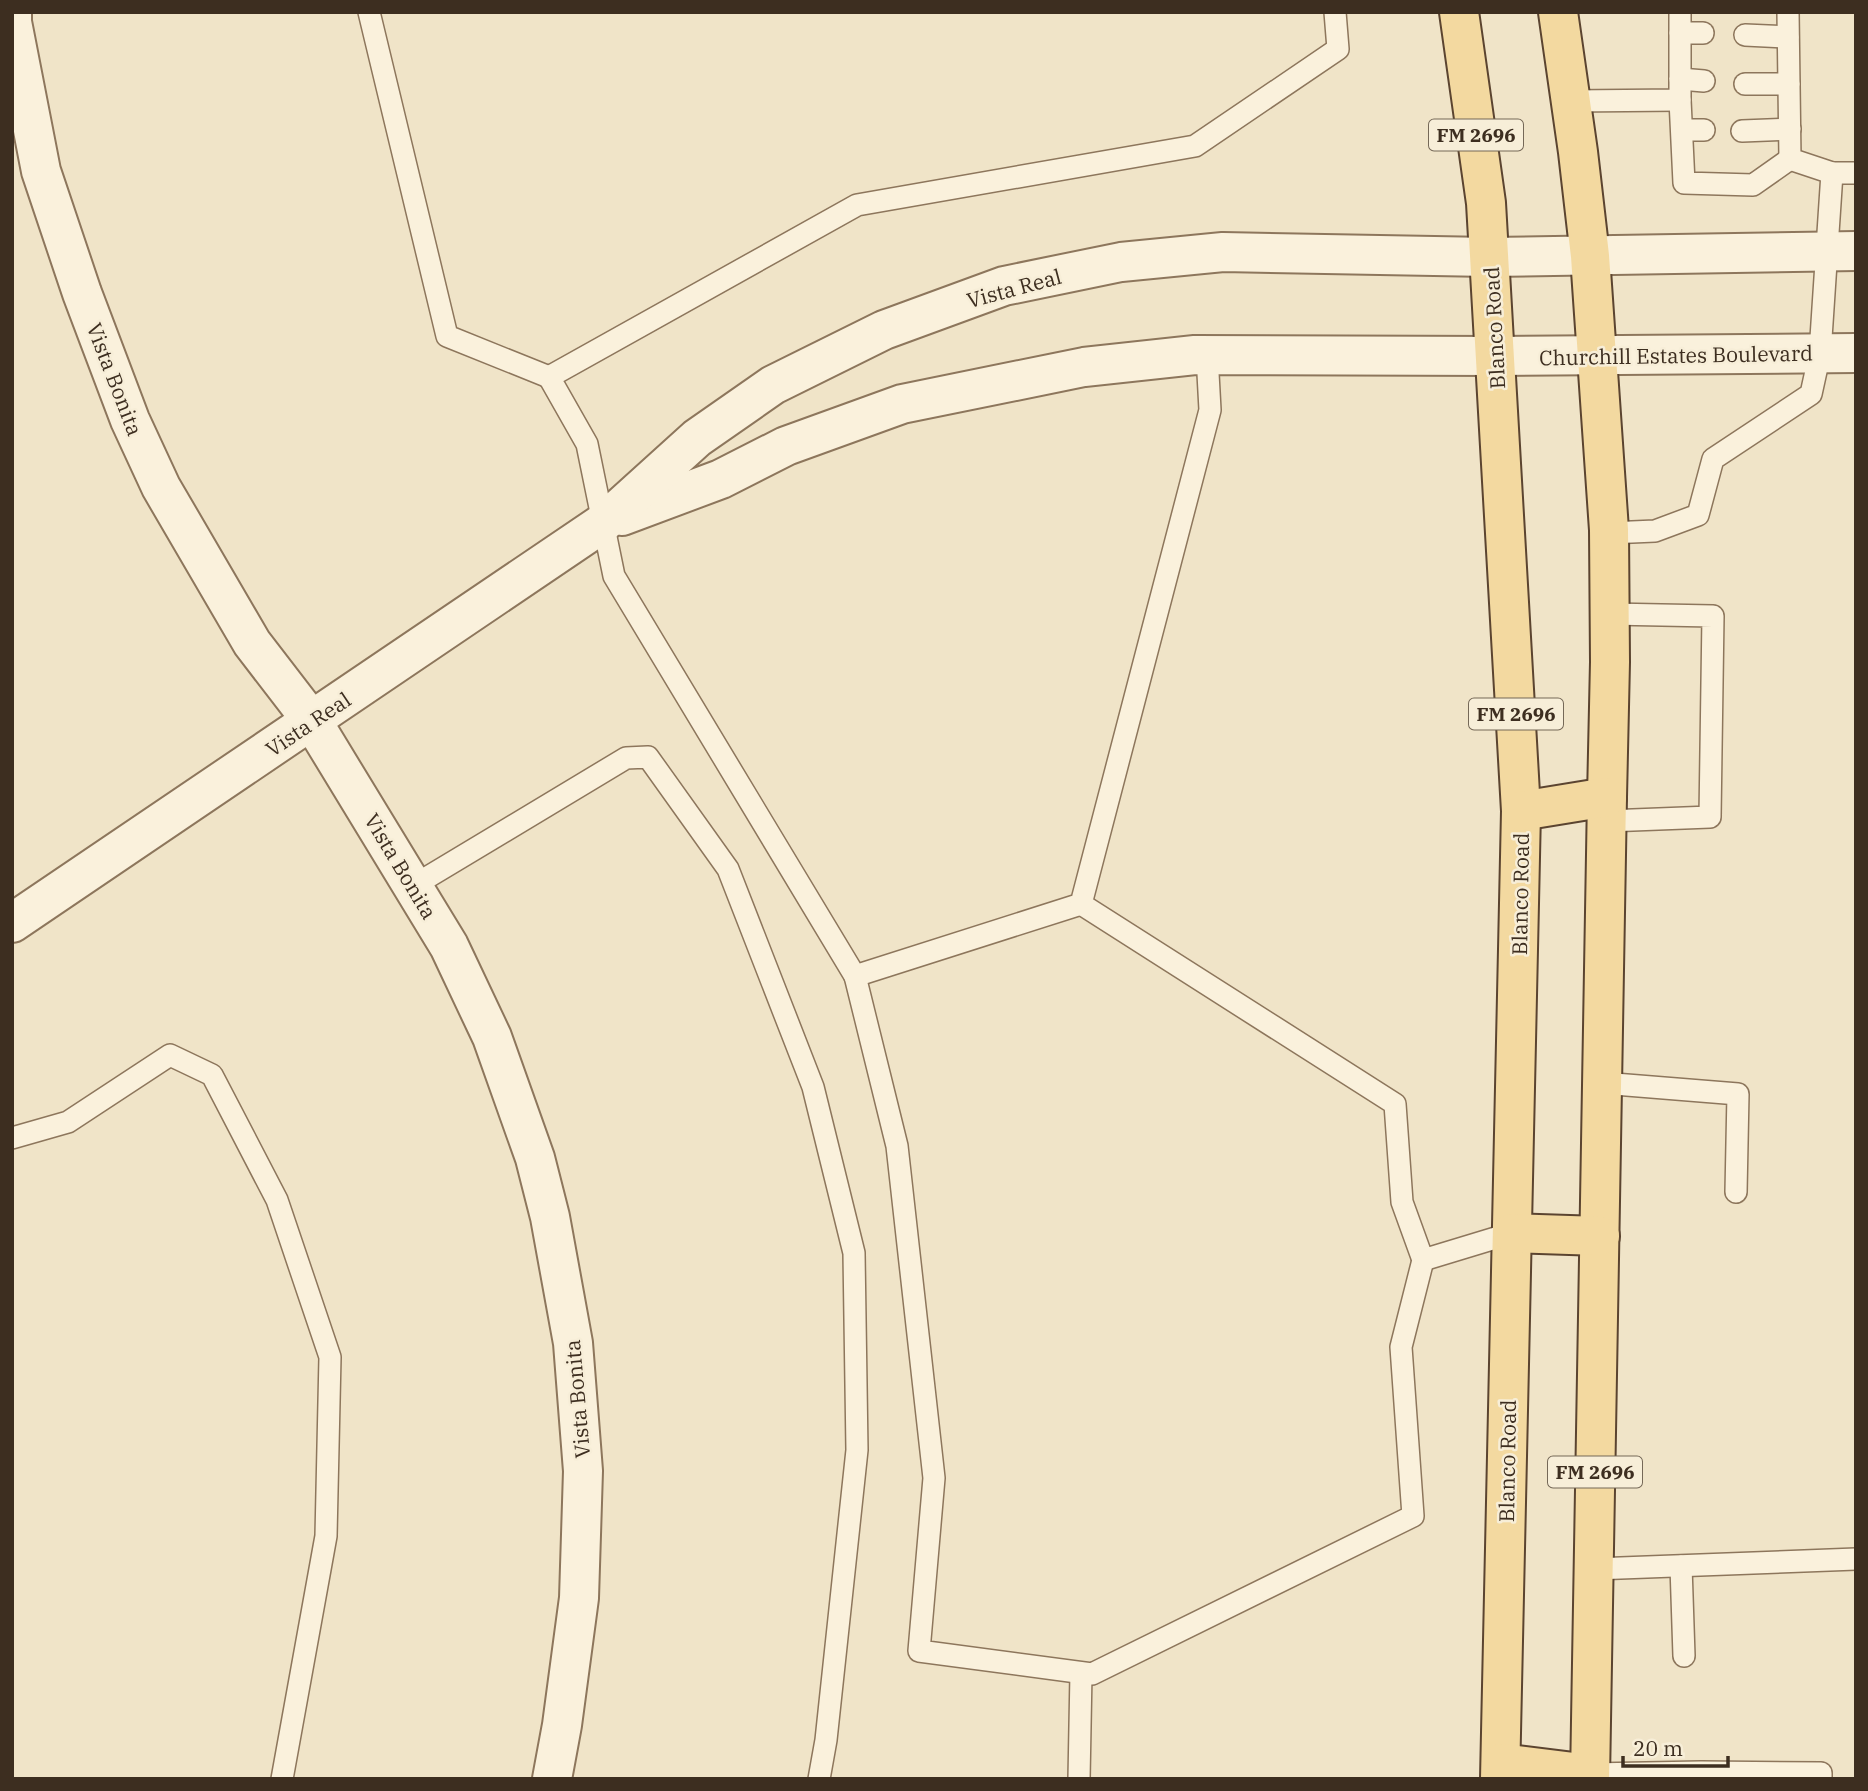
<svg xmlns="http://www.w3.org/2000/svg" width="1868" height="1791" font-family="'IBM Plex Serif',serif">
	<rect width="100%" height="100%" fill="#f0e4c8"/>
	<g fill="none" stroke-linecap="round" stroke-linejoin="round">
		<defs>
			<g id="service">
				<path d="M369,12L447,336L549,377"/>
				<path d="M1680,33H1703"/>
				<path d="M1745,35L1788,37"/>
				<path d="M1680,79L1704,81"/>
				<path d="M1745,84H1789"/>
				<path d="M1680,100L1684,183L1753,185L1790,159"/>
				<path d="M1571,101L1680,100V12"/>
				<path d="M1682,130H1704"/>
				<path d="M1742,131L1790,129"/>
				<path d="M1832,173H1856"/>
				<path d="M1207,355L1210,410L1081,904L855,976L614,576L587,444L549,377L857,205L1195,146L1338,49L1335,12"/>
				<path d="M1609,533L1655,531L1698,515L1713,459L1811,394L1820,353L1832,173L1790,159L1788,12"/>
				<path d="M1607,821L1710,817L1713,616L1610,614"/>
				<path d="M413,886L626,758L648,757L728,869L813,1087L854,1253L857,1450L826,1740L819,1779"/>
				<path d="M1081,904L1395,1104L1402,1202L1423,1260L1512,1233"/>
				<path d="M855,976L897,1146L934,1478L919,1651L1092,1674L1413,1516L1401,1347L1423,1260"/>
				<path d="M1602,1083L1738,1094L1736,1192"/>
				<path d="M12,1138L68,1122L170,1055L212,1075L277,1200L330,1357L326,1536L282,1779"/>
				<path d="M1681,1566L1684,1656"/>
				<path d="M1594,1569L1856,1559"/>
				<path d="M1590,1774L1701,1772L1821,1773V1779"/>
				<path d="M1079,1779L1081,1673"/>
			</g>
			<g id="minor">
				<path d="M12,12V22L41,171L82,293L130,420L161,487L252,643L312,721L449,946L492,1037L535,1158L550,1217L573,1343L583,1471L579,1598L562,1725L552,1779"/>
				<path d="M622,516L721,479L786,446L902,404L1084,367L1195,355L1496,356"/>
				<path d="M12,923L603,523L697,438L773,385L884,330L1004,286L1121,262L1223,252L1489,257"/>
			</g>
			<g id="tertiary">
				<path d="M1489,257L1856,251"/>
				<path d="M1496,356L1856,353"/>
			</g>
			<g id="primary">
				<path d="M1459,12L1486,203L1521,811L1500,1779"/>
				<path d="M1558,12L1578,152L1590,256L1609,530L1610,662L1607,797L1590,1779"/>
				<path d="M1521,811L1607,797"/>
				<path d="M1512,1233L1600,1236"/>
				<path d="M1501,1763L1590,1774"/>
			</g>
		</defs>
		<!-- service casing -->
		<use href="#service" stroke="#8d765c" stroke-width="24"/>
		<!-- minor casing -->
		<use href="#minor" stroke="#8d765c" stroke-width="42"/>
		<!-- tertiary casing -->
		<use href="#tertiary" stroke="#8d765c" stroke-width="42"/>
		<!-- primary casing -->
		<use href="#primary" stroke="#5b4430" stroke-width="42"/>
		<!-- service -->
		<use href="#service" stroke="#faf1dc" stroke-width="21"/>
		<!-- minor -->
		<use href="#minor" stroke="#faf1dc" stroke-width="38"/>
		<!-- tertiary -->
		<use href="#tertiary" stroke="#faf1dc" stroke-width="38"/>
		<!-- primary -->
		<use href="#primary" stroke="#f3d9a0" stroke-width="38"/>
	</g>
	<g text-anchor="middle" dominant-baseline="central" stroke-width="5" stroke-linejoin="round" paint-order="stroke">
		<!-- shield labels -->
		<g fill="#f7eed8" stroke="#756857" stroke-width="2">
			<rect x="1429" y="119.5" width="94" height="31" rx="5"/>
			<rect x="1469" y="698.5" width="94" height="31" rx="5"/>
			<rect x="1548" y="1456.5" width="94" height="31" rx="5"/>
		</g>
		<g font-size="19" font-weight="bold" fill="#3d2e20">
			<text x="1476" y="135">FM 2696</text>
			<text x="1516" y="714">FM 2696</text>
			<text x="1595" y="1472">FM 2696</text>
		</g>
		<!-- street labels -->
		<g font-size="21" fill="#3d2e20" stroke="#f7eed8">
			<text transform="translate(1014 288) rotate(-15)">Vista Real</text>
			<text transform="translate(1494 328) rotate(-93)">Blanco Road</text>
			<text transform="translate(1676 355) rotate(-1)">Churchill Estates Boulevard</text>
			<text transform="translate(115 379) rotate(69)">Vista Bonita</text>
			<text transform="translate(308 724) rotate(-34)">Vista Real</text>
			<text transform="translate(401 866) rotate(59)">Vista Bonita</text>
			<text transform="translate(1520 894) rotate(-89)">Blanco Road</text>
			<text transform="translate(577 1399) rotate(-95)">Vista Bonita</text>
			<text transform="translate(1507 1461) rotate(-89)">Blanco Road</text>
		</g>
	</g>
	<!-- border -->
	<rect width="1868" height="1791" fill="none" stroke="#3d2e20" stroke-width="28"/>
	<!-- scale -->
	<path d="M1623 1756v10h105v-10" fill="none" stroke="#3d2e20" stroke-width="3.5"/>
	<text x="1633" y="1756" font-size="21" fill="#3d2e20" stroke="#f7eed8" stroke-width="5" paint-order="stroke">20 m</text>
</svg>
